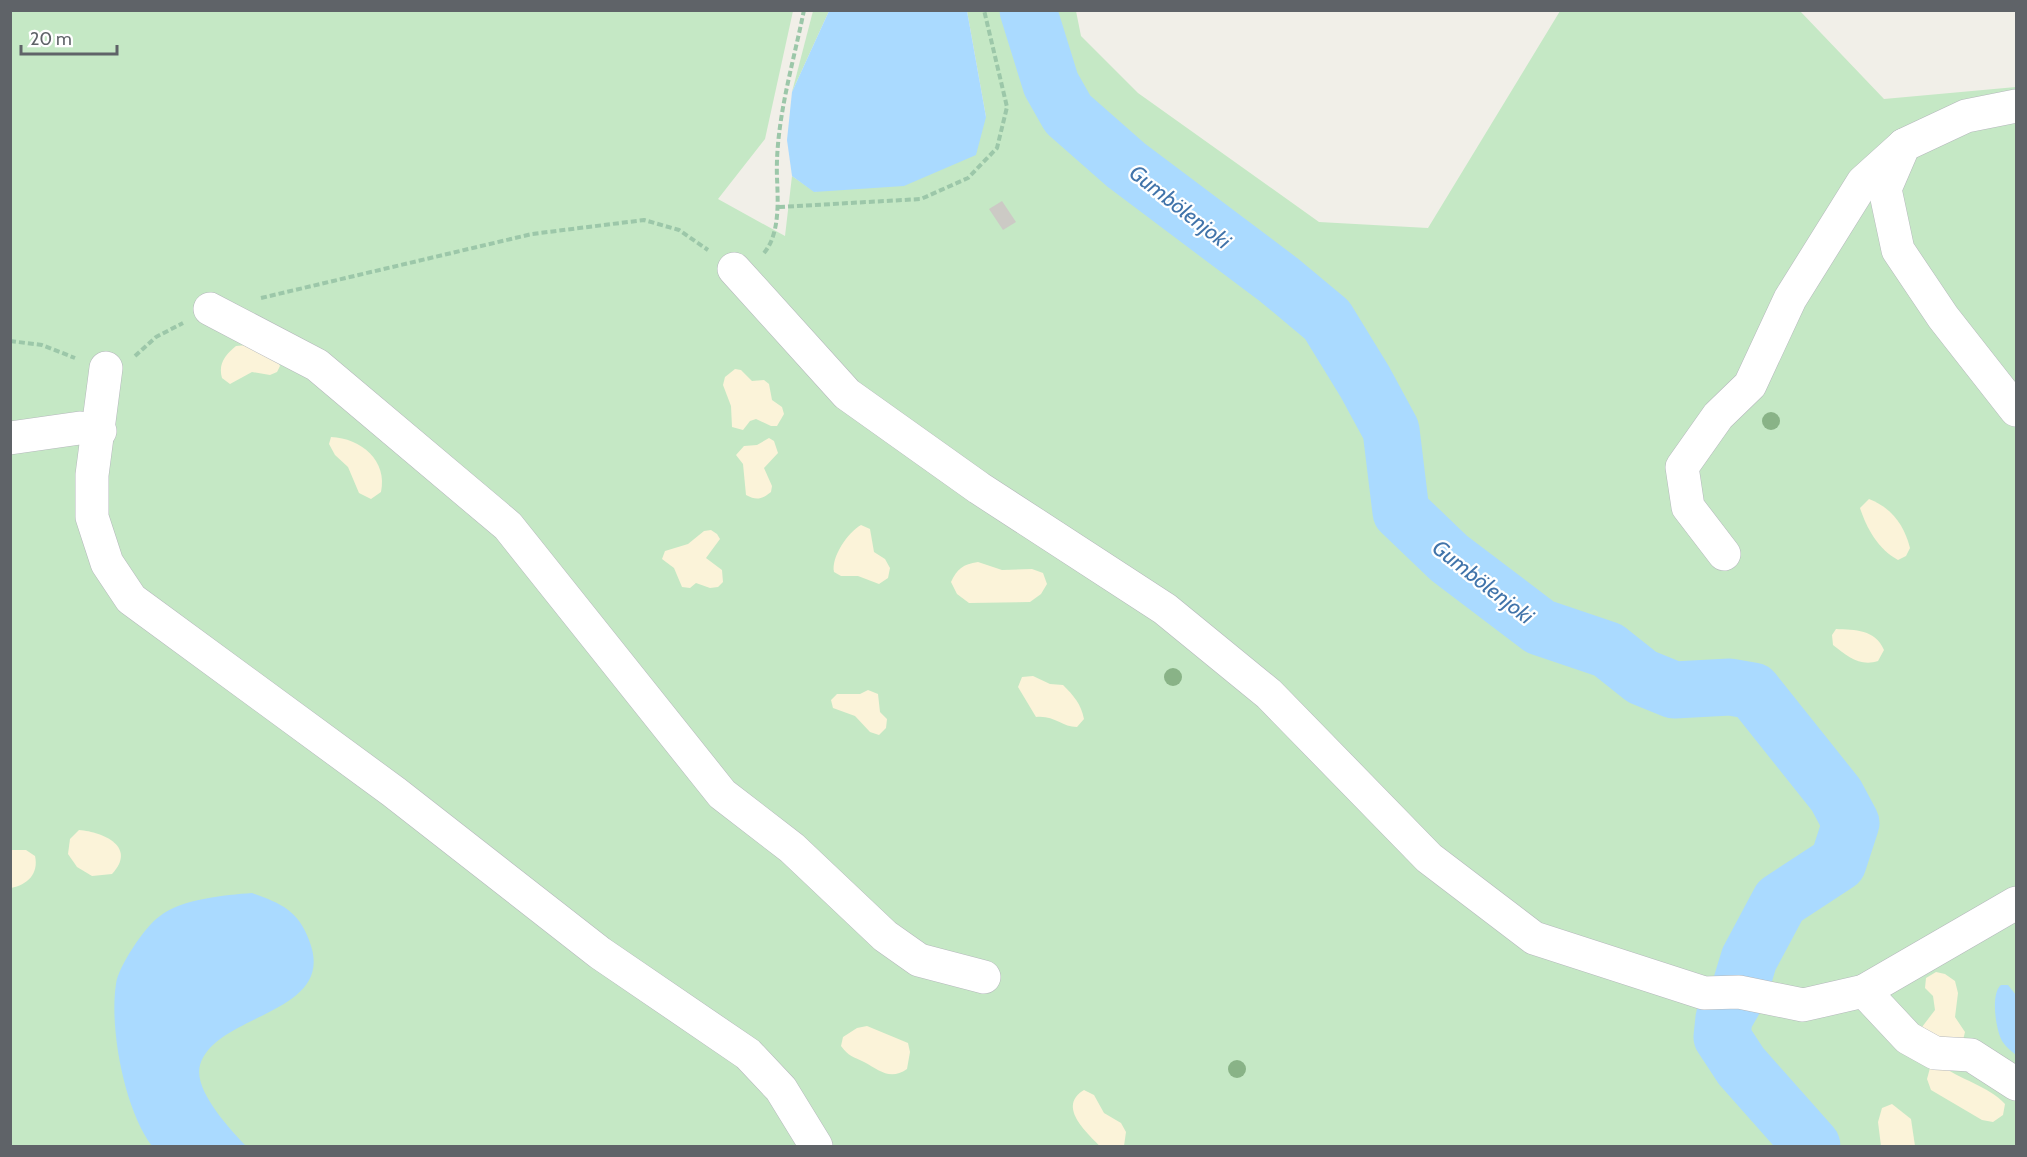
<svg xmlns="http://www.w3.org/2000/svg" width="2027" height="1157" font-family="Cabin,sans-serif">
	<rect width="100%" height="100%" fill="#f1efe8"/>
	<!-- green -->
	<g fill="#c5e8c5">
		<path d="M10,11H793L765,139L718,199L785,236L792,176L815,192L986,117L967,11H1076L1081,36L1138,93L1319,222L1428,228L1560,11H1800L1884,99L2016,87V1146H11Z"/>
		<path d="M813,11H829L792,92Z"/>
	</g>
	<!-- sand -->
	<g fill="#fbf3d9">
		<path d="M247,345L276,356L280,366L277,372L270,375L252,372L230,384L222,378C218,364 225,355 236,346Z"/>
		<path d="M735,369L741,370L752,381L764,380L769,384L772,400L782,407L784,414L777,426H771L756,419L750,421L743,430L732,427L731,406L723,385L725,377Z"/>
		<path d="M331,437C361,438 388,461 381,492L371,499L359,493L348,467L335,455L329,444Z"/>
		<path d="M769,438L774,441L778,453L764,468L772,486L771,492C762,499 757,501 746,495L743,464L736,455L744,446L757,445Z"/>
		<path d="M1869,499C1892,508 1904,525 1910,548L1906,556L1898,560C1878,549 1867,529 1860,508Z"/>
		<path d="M861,525L870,529L874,552L885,559L890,568L888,578L879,584L858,576H841L834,572C831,557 848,532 861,525Z"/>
		<path d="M711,530L717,534L720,539L706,558L722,570L723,582L718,587L710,588L696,583L690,588L682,587L674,568L662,559L665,551L688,544L704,531Z"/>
		<path d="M978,562L1002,570L1032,569L1043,573L1047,584L1041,594L1030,602L969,603L957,594L951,582C957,569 963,564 978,562Z"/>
		<path d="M1836,629C1855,630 1875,629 1884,650L1878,661C1860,667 1847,656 1833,645L1832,635Z"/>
		<path d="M1033,676L1050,684L1063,685C1074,696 1081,704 1084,719L1077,727C1062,727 1054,715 1036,717L1018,687L1022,677Z"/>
		<path d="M868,690L878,694L880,712L887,719L886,728L879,735L870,732L855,716L833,708L831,700L837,694H860Z"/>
		<path d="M79,830C104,832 137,847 112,874L92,876L77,867L68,854L70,839Z"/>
		<path d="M10,850H26L35,856C39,874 27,885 11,888Z"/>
		<path d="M1936,972L1945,974L1955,981L1958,993L1955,1017L1965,1032L1963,1040L1952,1046L1922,1027L1935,1010L1933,996L1925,988L1926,978Z"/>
		<path d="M867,1026L908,1043L910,1052L907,1069C890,1081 879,1070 864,1062C854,1057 848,1056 841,1046L843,1037L857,1028Z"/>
		<path d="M1939,1064C1960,1080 1989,1086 2005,1104L2003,1115L1993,1122L1982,1120L1931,1090L1927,1079L1930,1068Z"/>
		<path d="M1084,1090L1094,1095L1104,1113L1121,1123L1126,1132L1124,1146H1100C1086,1132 1057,1106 1084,1090Z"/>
		<path d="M1892,1104L1911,1119L1915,1146H1881L1878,1122L1882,1108Z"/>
	</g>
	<!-- water -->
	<g fill="#aadaff">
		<path d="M829,11H967L986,117L976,155L904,186L814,192L792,176L787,140L792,92Z"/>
		<path d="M252,893C280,903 298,910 309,940C339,1015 216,1012 200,1065C193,1090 230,1129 246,1146H152C125,1111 109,1029 116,984C118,967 145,926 160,916C181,899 225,895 252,893Z"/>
		<path d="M2001,985H2008L2016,995V1055C2011,1051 2006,1047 2002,1041C1996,1030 1990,994 2001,985Z"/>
	</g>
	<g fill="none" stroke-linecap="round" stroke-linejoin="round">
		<!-- river -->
		<path stroke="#aadaff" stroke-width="57" d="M1028,10L1051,84L1068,114L1126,165L1279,280L1327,320L1365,382L1391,430L1401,512L1449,558L1540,627L1608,650L1642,677L1674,690L1730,687L1753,691L1836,795L1851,823L1838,863L1780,901L1749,959L1739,992L1724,1018L1722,1037L1741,1066L1812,1146"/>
	</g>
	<!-- building -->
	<path fill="#cccac5" d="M1002,201L1016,222L1003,230L989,209Z"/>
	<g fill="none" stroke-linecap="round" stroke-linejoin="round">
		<defs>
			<g id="minor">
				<path d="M2016,106L1966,116L1904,145L1885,189L1898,250L1943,317L2016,410"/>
				<path d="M734,269L847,394L979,488L1165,609L1269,694L1429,858L1534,938L1704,993L1739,992L1803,1005L1864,991L2016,903"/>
				<path d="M210,309L317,365L508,526L722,794L792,848L885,936L919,960L984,977"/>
				<path d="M106,368L92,475V517L107,563L131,599L394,792L600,953L748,1054L781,1089L816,1146"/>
				<path d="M10,438L80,428L100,431"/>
				<path d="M1724,554L1688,507L1682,467L1718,416L1750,385L1790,299L1863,182L1904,145"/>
				<path d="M1864,991L1908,1038L1935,1053L1971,1055L2016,1084"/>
			</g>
		</defs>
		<!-- minor casing -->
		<use href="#minor" stroke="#b5b8bc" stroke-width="34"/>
		<!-- path -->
		<g stroke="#9cc7a9" stroke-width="4" stroke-dasharray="6 3" stroke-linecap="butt">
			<path d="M779,207L921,199L968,178L997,148L1007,107L984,10"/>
			<path d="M764,253C780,234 778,201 777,178C775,122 793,65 804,10"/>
			<path d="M261,298L532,234L644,220L679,230L708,250"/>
			<path d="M10,341L42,345L75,358"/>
			<path d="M135,356L156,337L183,323"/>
		</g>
		<!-- minor -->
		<use href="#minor" stroke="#fff" stroke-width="33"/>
	</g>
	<!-- trees -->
	<g fill="#89b387">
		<circle cx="1771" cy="421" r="9"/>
		<circle cx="1173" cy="677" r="9"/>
		<circle cx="1237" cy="1069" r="9"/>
	</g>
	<g text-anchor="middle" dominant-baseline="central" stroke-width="4.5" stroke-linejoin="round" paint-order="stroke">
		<!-- water labels -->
		<g font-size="22" font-style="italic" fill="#4174aa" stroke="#fff">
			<text transform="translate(1180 207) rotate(38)">Gumbölenjoki</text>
			<text transform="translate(1483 582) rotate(38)">Gumbölenjoki</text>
		</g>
	</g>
	<!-- border -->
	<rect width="2027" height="1157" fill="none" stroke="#5f6368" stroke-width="24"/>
	<!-- scale -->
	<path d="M21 45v9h96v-9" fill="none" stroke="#5f6368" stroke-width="3"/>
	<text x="30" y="45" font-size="18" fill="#5f6368" stroke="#ffffff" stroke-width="4.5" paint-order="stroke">20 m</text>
</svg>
